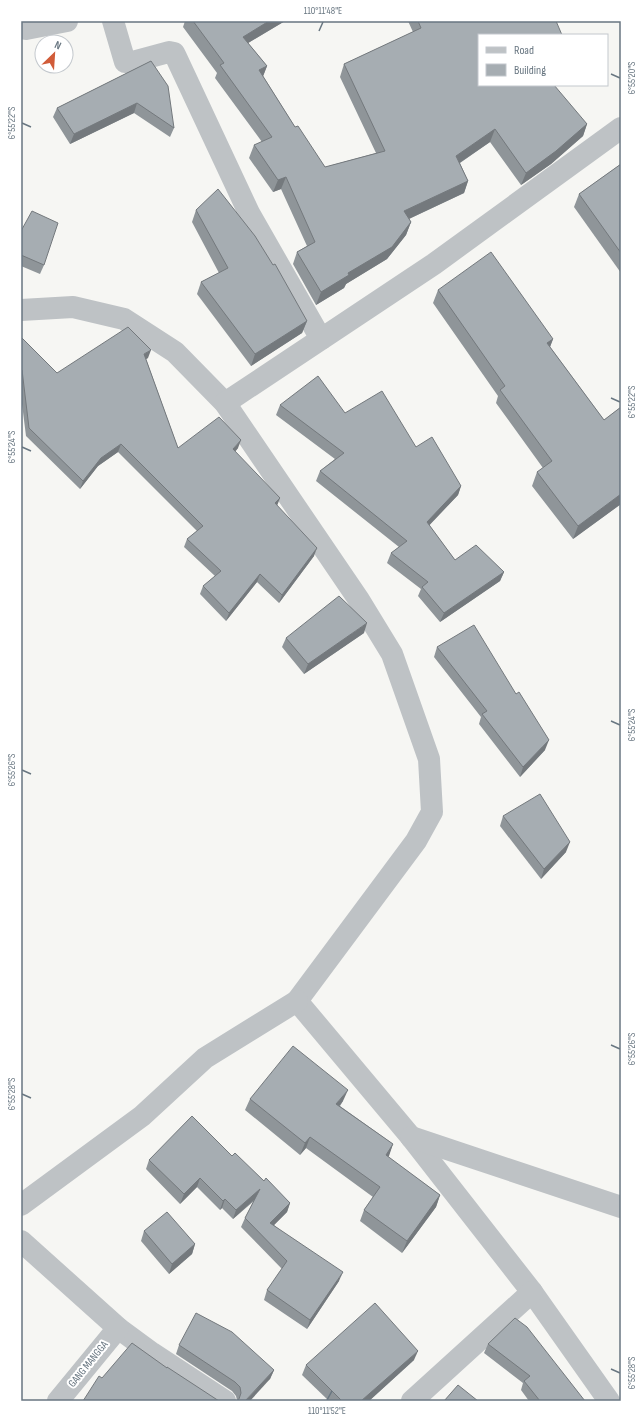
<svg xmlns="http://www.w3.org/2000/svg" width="642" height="1422" font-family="'Sofia Sans Condensed',sans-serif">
	<rect width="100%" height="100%" fill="#f6f6f3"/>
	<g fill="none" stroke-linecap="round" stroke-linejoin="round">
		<!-- minor -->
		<g stroke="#bec2c5" stroke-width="22">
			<path d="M113,21L125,62H132L169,52L174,53L176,57L249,213L321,339"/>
			<path d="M21,27L26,29L67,21"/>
			<path d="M21,310L73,307L124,319L175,352L225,403L359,600L392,654L429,759L432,812L416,841L297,1001L411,1137L532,1292L609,1401"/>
			<path d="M225,403L434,264L621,128"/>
			<path d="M411,1137L621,1207"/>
			<path d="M21,1205L142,1116L205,1058L297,1001"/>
			<path d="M21,1241L118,1328L152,1353L225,1401"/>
			<path d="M58,1401L118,1328"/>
			<path d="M412,1401L532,1292"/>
		</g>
	</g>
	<!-- wall -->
	<g fill="#8f9599">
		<path d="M185,21H285L248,43L267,66L263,76L295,127L325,167L376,153L340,77L344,64L413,32L408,21H556L479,35L587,124L583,136L551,164L521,185L490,142L460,163L468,181L464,193L409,219L411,222L406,235L387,259L346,284L344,288L316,305L293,264L297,252L307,246L281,189L273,192L249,158L254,145L262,142L215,78L217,73L183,27Z"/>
		<path d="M151,61L174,128L170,137L134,113L70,144L53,117L57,108Z"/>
		<path d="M621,164V273L574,207L579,194Z"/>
		<path d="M196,210L307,321L302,333L251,366L197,294L201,282L219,273L192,222Z"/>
		<path d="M21,231L44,265L40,274L21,266Z"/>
		<path d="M438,290L553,339L550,347L604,420L621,407V504L573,539L532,486L537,472L543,468L496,403L498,396L433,303Z"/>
		<path d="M21,337L57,373L148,358L146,359L178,448H238L235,452L277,506L314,556L279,603L257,582L226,621L200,594L203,586L215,576L184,547L187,539L197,531L118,452L98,466L80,489L26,436L21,396Z"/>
		<path d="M280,405L345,413L416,447L461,486L458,495L429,525L455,560L504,572L500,581L440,622L418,596L421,589L387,563L391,553L399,547L316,481L320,471L335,459L276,415Z"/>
		<path d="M364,633L304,674L282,647L286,638Z"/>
		<path d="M437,647L545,750L520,777L479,724L481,717L434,657Z"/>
		<path d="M503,816L566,852L541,879L500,826Z"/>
		<path d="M250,1099L343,1101L340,1106L393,1144L388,1157L440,1195L436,1207L402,1253L360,1221L364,1210L373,1197L306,1148L300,1155L245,1110Z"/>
		<path d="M232,1156L264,1181L290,1203L287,1212L274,1225L339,1281L307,1329L264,1300L267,1290L282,1269L241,1227L245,1218L254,1201L233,1219L222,1208L220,1210L197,1187L180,1204L146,1169L149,1160Z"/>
		<path d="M144,1231L195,1244L192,1254L169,1274L141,1241Z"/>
		<path d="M488,1344L585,1401H529L521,1390L523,1383L484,1353Z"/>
		<path d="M179,1345L274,1370L270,1379L237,1400L236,1396L232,1391L176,1354Z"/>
		<path d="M414,1360L369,1401H329L302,1375L306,1365Z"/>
	</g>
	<!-- shaded-wall -->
	<g fill="#74797d">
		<path d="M269,21H285L238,49L243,37Z"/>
		<path d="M267,66L262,79L259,70Z"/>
		<path d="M137,103L134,113L70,144L74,134Z"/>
		<path d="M587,124L583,136L551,164L521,185L526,173Z"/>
		<path d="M495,129L490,142L452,168L456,156Z"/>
		<path d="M286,177L281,189L273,192L278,180Z"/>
		<path d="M468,181L464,193L400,223L404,211Z"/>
		<path d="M411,222L406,235L387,259L346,284L344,288L316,305L321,292L348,273Z"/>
		<path d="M307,321L302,333L251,366L255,354Z"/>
		<path d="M553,339L548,352L547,343Z"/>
		<path d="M151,350L148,358L141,362L144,354Z"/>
		<path d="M241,440L238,448L230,457L233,449Z"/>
		<path d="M121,444L118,452L98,466L80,489L83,481L101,458Z"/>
		<path d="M461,486L458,495L423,532L427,522Z"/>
		<path d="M621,494V504L573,539L578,526Z"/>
		<path d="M280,498L277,506L275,503Z"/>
		<path d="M317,548L314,556L279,603L282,595Z"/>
		<path d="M504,572L500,581L440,622L444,613Z"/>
		<path d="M260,574L257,582L226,621L229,613Z"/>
		<path d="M367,623L364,633L304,674L308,664Z"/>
		<path d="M549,740L545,750L520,777L523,767Z"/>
		<path d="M570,842L566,852L541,879L544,869Z"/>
		<path d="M348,1090L343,1101L332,1115L336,1104Z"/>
		<path d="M310,1137L306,1148L300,1155L305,1143Z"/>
		<path d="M393,1144L389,1156L381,1166L386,1155Z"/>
		<path d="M200,1178L197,1187L180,1204L184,1194Z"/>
		<path d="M260,1189L256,1198L233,1219L236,1210Z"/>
		<path d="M440,1195L436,1207L402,1253L407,1241Z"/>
		<path d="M225,1199L222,1208L220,1210L223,1201Z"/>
		<path d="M290,1203L287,1212L267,1232L270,1223Z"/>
		<path d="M195,1244L192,1254L169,1274L172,1264Z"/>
		<path d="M343,1272L339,1281L307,1329L310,1320Z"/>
		<path d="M418,1351L414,1360L369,1401H361Z"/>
		<path d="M274,1370L270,1379L250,1401H245Z"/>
	</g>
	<!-- building -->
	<g fill="#a6adb2" stroke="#74797d">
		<path d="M193,21H269L243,37L267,66L259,70L295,127L298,126L325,167L385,151L344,64L421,28L418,21H556L562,35H479V85H554L587,124L556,151L526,173L495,129L456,156L468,181L404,211L411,222L392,247L348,273L349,275L321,292L297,252L315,242L286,177L278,180L254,145L272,137L220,65L224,63Z"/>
		<path d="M151,61L168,86L174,128L137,103L74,134L57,108Z"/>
		<path d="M621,164V253L579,194Z"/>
		<path d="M218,189L255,236L273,265L275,264L307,321L255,354L201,282L228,268L196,210Z"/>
		<path d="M32,211L58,223L44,265L21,255V231Z"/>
		<path d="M491,252L553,339L547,343L604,420L621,407V494L578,526L537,472L552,461L500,390L505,386L438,290Z"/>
		<path d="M128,327L151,350L144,354L178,448L219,417L241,440L233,449L280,498L275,503L317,548L282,595L260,574L229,613L203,586L221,571L187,539L203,526L121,444L101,458L83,481L29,428L22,370L21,371V337L57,373Z"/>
		<path d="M318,376L345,413L382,391L416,447L432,437L461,486L427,522L455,560L476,545L504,572L444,613L422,587L428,582L391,553L407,541L320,471L344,453L280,405Z"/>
		<path d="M339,596L367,623L308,664L286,638Z"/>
		<path d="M474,625L516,694L519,692L549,740L523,767L482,714L487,711L437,647Z"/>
		<path d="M540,794L570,842L544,869L503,816Z"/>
		<path d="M293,1046L348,1090L336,1104L393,1144L386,1155L440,1195L407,1241L364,1210L380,1187L310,1137L305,1143L250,1099Z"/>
		<path d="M192,1116L232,1156L235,1153L264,1181L266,1178L290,1203L270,1223L343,1272L310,1320L267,1290L287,1261L245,1218L260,1189L236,1210L225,1199L223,1201L200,1178L184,1194L149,1160Z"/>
		<path d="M167,1212L195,1244L172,1264L144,1231Z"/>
		<path d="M375,1303L418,1351L361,1401H342L306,1365Z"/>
		<path d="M196,1313L232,1332L274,1370L245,1401H236L239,1399L241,1393L240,1387L235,1382L179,1345Z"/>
		<path d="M515,1318L527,1327L585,1401H540L524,1381L530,1376L488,1344Z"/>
		<path d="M132,1343L167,1368V1367L219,1401H83L99,1376L102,1378Z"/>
		<path d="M458,1385L478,1401H444Z"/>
	</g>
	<!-- ticks -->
	<path fill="none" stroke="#687681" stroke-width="1.5" d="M319,31L323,22M611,74L620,78M22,123L31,127M611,398L620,402M22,447L31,451M611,721L620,725M22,770L31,774M611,1045L620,1049M22,1094L31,1098M611,1369L620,1373M327,1400L332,1391"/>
	<g text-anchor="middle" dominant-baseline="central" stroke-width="4" stroke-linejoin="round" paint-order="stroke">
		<!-- street labels -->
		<g font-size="11" fill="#687681" stroke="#fff">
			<text transform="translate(88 1364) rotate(-51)">GANG MANGGA</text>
		</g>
	</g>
	<!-- border -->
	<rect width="642" height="1422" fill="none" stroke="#ffffff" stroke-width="44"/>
	<!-- legend -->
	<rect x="478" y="34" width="130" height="52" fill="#ffffff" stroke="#c3c8cd"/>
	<rect x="486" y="47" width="20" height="6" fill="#bec2c5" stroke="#c3c8cd"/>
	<text x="514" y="54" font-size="12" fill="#687681">Road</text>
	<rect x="486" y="64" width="20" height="12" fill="#a6adb2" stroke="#c3c8cd"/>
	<text x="514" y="74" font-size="12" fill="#687681">Building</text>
	<!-- north arrow -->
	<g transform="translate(54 54) rotate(25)"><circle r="19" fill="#ffffff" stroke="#c3c8cd"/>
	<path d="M0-3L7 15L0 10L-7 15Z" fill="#d15c39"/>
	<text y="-6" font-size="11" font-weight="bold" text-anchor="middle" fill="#687681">N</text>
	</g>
	<rect x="22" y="22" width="598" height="1378" fill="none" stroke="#687681" stroke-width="1.5"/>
	<g font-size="10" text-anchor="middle" fill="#687681">
		<text x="323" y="14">110°11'48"E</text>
		<text transform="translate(631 78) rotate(-90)" y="4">6°55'20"S</text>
		<text transform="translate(11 123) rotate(-90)" y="4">6°55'22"S</text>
		<text transform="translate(631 402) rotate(-90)" y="4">6°55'22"S</text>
		<text transform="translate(11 447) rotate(-90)" y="4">6°55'24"S</text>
		<text transform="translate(631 725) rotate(-90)" y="4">6°55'24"S</text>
		<text transform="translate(11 770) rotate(-90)" y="4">6°55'26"S</text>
		<text transform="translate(631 1049) rotate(-90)" y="4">6°55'26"S</text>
		<text transform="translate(11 1094) rotate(-90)" y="4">6°55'28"S</text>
		<text transform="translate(631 1373) rotate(-90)" y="4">6°55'28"S</text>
		<text x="327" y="1414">110°11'52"E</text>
	</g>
</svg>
